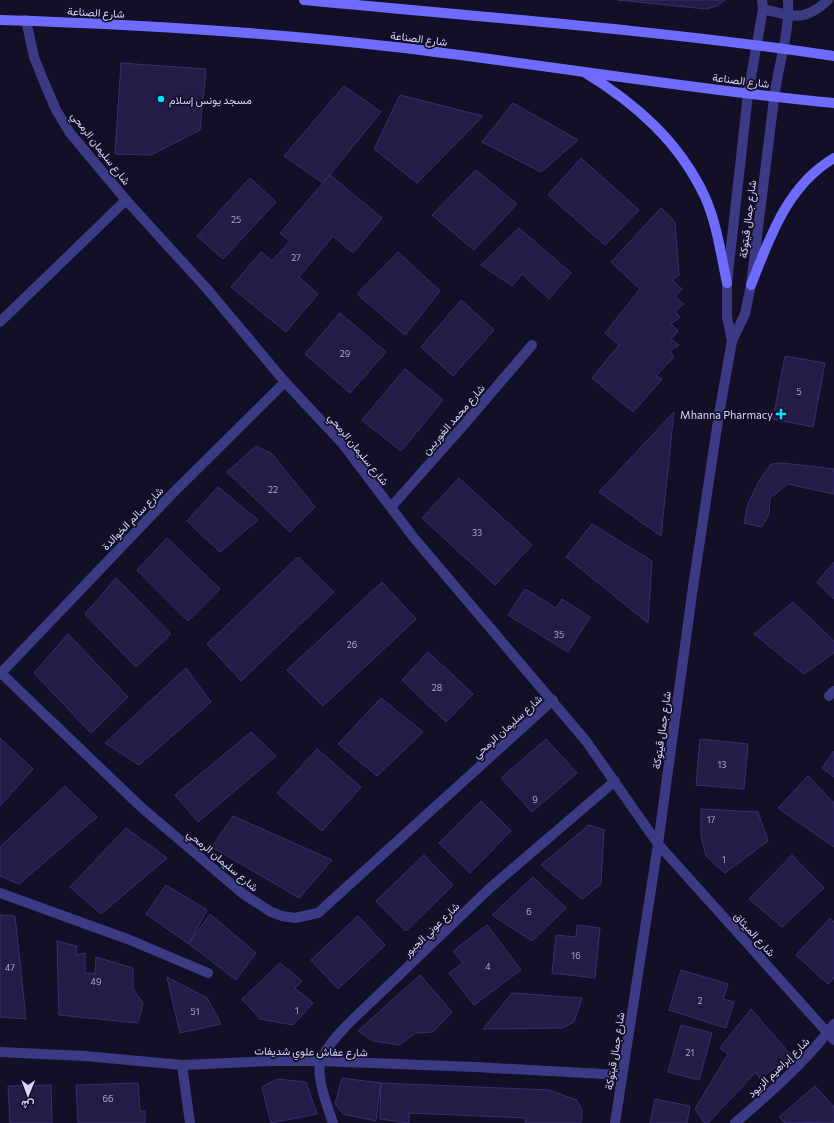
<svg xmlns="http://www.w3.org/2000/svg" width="834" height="1123" font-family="Commissioner,Vazirmatn,sans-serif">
	<rect width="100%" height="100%" fill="#130f26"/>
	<!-- building -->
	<g fill="#241b47" stroke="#3b2d73">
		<path d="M618,0H725L717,6L706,9Z"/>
		<path d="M121,63L206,69L200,130L151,155L115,154Z"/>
		<path d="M344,86L381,112L323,183L284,156Z"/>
		<path d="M400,95L483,116L417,183L374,149Z"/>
		<path d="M513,103L578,140L541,172L482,142Z"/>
		<path d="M581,158L639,210L605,245L548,195Z"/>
		<path d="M476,170L517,204L474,250L432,215Z"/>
		<path d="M330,175L382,218L353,253L333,236L299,277L318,294L286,332L231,287L261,252L272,261L290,241L280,233Z"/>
		<path d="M250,178L276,202L223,259L197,236Z"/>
		<path d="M661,208L675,222L679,275L672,280L682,289L675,297L684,304L675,311L680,317L671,324L678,331L671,339L679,345L670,351L674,357L656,376L662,379L633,412L592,378L619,345L605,333L640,289L611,262Z"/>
		<path d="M519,228L571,273L549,299L522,274L512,286L481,265Z"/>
		<path d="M398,252L440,291L405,335L357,294Z"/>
		<path d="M461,300L494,330L453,376L421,347Z"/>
		<path d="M340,313L386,352L350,393L305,354Z"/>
		<path d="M785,356L825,363L813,427L773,419Z"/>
		<path d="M405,369L443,400L401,451L362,420Z"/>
		<path d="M674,412L661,536L599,492Z"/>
		<path d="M256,446L272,454L315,507L290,532L227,472Z"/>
		<path d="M783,463L834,469V494L788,484L770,498L769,514L762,527L744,523L748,504L759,481L771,464Z"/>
		<path d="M459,478L532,545L495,585L422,518Z"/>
		<path d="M218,487L258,520L220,552L187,521Z"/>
		<path d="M592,524L652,561L648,623L566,557Z"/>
		<path d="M167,538L220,589L188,621L137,570Z"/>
		<path d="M298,557L334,592L241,681L207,644Z"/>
		<path d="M834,562V599L817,582Z"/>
		<path d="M116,578L171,634L136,667L85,614Z"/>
		<path d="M382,582L416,619L323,706L287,670Z"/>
		<path d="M525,589L556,608L562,599L590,617L568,652L508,615Z"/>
		<path d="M793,602L834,641V653L804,674L754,634Z"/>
		<path d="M68,634L128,697L91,733L34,673Z"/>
		<path d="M428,652L473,694L446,722L402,680Z"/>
		<path d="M186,668L211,702L139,765L105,743Z"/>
		<path d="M381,698L423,732L377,776L338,744Z"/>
		<path d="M251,732L276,756L198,822L175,795Z"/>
		<path d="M0,738L33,769L0,806Z"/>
		<path d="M546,739L577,773L532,812L501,778Z"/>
		<path d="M700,739L748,744L744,789L696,785Z"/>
		<path d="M317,749L361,787L322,831L277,793Z"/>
		<path d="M834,751V777L822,768Z"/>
		<path d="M808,776L834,803V847L778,808Z"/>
		<path d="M65,786L97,817L19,884L0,876V847Z"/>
		<path d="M481,801L511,831L470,873L439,843Z"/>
		<path d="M701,809L758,812L768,841L725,873L706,856L701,836Z"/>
		<path d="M233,816L332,860L299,898L212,847Z"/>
		<path d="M589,825L604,830L601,884L582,899L541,865Z"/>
		<path d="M126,828L167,858L101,914L70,887Z"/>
		<path d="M424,855L453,885L406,931L376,901Z"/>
		<path d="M792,855L824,888L782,927L749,899Z"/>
		<path d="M533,877L566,908L532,941L492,915Z"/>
		<path d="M166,885L207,910L189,944L146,914Z"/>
		<path d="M210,914L256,953L236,980L189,944Z"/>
		<path d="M0,915L15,916L26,1019L0,1017Z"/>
		<path d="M358,916L385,945L338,989L311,960Z"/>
		<path d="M830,918L834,922V978L828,984L796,955Z"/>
		<path d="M487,925L521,970L474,1005L449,973L463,963L453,951Z"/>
		<path d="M577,925L600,928L595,978L552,973L556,935L576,937Z"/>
		<path d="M57,941L77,946L76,955L85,953V973L95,974L96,957L133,968V989L143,1003L138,1023L59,1015Z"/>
		<path d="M280,963L302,981L295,988L313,1003L293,1025L260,1019L242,999Z"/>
		<path d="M681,970L728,984L723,999L734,1002L726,1028L669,1010Z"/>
		<path d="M420,975L452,1012L433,1032L416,1033L399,1045L373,1041L358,1031Z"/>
		<path d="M167,977L207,998L221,1024L180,1033Z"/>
		<path d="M512,993L582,998L574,1022L562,1028L483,1029Z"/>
		<path d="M751,1009L791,1055L760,1079L756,1072L708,1123H705L695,1109L728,1054L720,1048Z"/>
		<path d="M681,1025L712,1033L699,1080L668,1072Z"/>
		<path d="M342,1078L381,1083L376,1121L343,1114L335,1104Z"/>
		<path d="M277,1079L306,1082L317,1114L271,1123L262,1087Z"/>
		<path d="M138,1083L140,1111H145V1123H78L76,1085Z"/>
		<path d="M381,1083L549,1090L577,1100L582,1111L581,1123H525L526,1118L409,1113V1123L380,1119Z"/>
		<path d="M51,1085L52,1123H10L8,1086Z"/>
		<path d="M815,1086L834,1107V1122L785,1123L779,1117Z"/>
		<path d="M655,1099L690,1106L687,1123H650Z"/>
	</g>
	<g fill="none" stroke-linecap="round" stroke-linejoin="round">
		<!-- minor -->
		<g stroke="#3d3a85" stroke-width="10">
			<path d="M763,9C792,16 804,23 828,0"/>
			<path d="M26,20L34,57L44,82L56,110L70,133L126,200L208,290L285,382L342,443L414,538L586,741L658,844L834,1040"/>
			<path d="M0,322L126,200"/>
			<path d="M391,507L463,426L532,345"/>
			<path d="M1,673L141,807L242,893L271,912L282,916L295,918L318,913L553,700"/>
			<path d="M0,674L171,495L285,382"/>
			<path d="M829,696L834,691"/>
			<path d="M0,893L130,940L208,973"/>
			<path d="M0,1052L85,1056L182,1065L273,1061H320L475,1067L622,1075"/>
			<path d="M182,1065L190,1123"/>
			<path d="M333,1123C328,1108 315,1075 321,1060C327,1046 337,1036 347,1025L490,888L615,781"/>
			<path d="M735,1123C770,1093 806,1062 834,1024"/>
		</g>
		<!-- tertiary -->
		<g stroke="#3d3a85" stroke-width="10">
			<path d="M732,341L727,317V283L748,94L763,9L762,0"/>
			<path d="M615,1123L658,844L693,587L719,414L732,341L745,314L751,285C759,223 766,161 774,99C778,65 790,34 788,0"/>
		</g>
		<!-- secondary -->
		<g stroke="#6f6bff" stroke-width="10">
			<path d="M304,0C481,17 658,30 834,56"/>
			<path d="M0,20C132,24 264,32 395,47C542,64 687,89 834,103"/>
			<path d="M584,72C635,103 679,141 705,197C717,224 721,255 727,283"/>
			<path d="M751,285C770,237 787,186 834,158"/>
		</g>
	</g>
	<!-- markers -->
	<g fill="#00e5ff" stroke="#130f26" stroke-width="1.5">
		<circle cx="161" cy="99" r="4"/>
		<path d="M779 408h4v4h4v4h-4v4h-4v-4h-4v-4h4z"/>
	</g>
	<g text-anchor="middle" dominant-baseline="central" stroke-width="3.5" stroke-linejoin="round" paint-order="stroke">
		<!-- number labels -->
		<g font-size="9" fill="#aca6d1">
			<text x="236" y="219">25</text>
			<text x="296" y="257">27</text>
			<text x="345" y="353">29</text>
			<text x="799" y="391">5</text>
			<text x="273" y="489">22</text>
			<text x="477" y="532">33</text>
			<text x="559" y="634">35</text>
			<text x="352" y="644">26</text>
			<text x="437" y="687">28</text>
			<text x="722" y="764">13</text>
			<text x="535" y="799">9</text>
			<text x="711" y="819">17</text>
			<text x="724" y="859">1</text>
			<text x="529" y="911">6</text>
			<text x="576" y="955">16</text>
			<text x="488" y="966">4</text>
			<text x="10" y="967">47</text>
			<text x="96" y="981">49</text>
			<text x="700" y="1000">2</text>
			<text x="297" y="1010">1</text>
			<text x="195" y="1011">51</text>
			<text x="690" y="1052">21</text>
			<text x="108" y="1098">66</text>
		</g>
		<!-- street labels -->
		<g font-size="11" fill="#d9d4ff" stroke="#130f26">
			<text transform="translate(96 12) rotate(3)">شارع الصناعة</text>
			<text transform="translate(419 38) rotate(7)">شارع الصناعة</text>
			<text transform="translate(741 80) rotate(7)">شارع الصناعة</text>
			<text transform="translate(101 148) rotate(52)">شارع سليمان الرمحي</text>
			<text transform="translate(747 219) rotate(-83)">شارع جمال قيتوكة</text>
			<text transform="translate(453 419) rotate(-49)">شارع محمد الغوريين</text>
			<text transform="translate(359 449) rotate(51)">شارع سليمان الرمحي</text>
			<text transform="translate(132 518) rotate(-46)">شارع سالم الخوالدة</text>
			<text transform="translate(507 726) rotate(-42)">شارع سليمان الرمحي</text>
			<text transform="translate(661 730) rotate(-82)">شارع جمال قيتوكة</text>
			<text transform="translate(223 860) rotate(40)">شارع سليمان الرمحي</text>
			<text transform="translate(431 929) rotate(-44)">شارع عوني الجبور</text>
			<text transform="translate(755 934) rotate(48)">شارع الميثاق</text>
			<text transform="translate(311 1051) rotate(1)">شارع عفاش علوي شديفات</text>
			<text transform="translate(614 1051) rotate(-81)">شارع جمال قيتوكة</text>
			<text transform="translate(778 1067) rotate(-44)">شارع إبراهيم الزيود</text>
		</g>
		<!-- poi labels -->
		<g font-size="11" fill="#d9d4ff" stroke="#130f26" text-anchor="start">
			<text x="169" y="99">مسجد يونس إسلام</text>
			<text x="773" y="414" text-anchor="end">Mhanna Pharmacy</text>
		</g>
	</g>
	<!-- north arrow -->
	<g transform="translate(28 1095) rotate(181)" stroke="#130f26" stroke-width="3" paint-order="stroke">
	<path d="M0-3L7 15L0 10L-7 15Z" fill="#d9d4ff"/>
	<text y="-6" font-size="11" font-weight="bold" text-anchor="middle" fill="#d9d4ff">ش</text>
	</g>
</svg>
